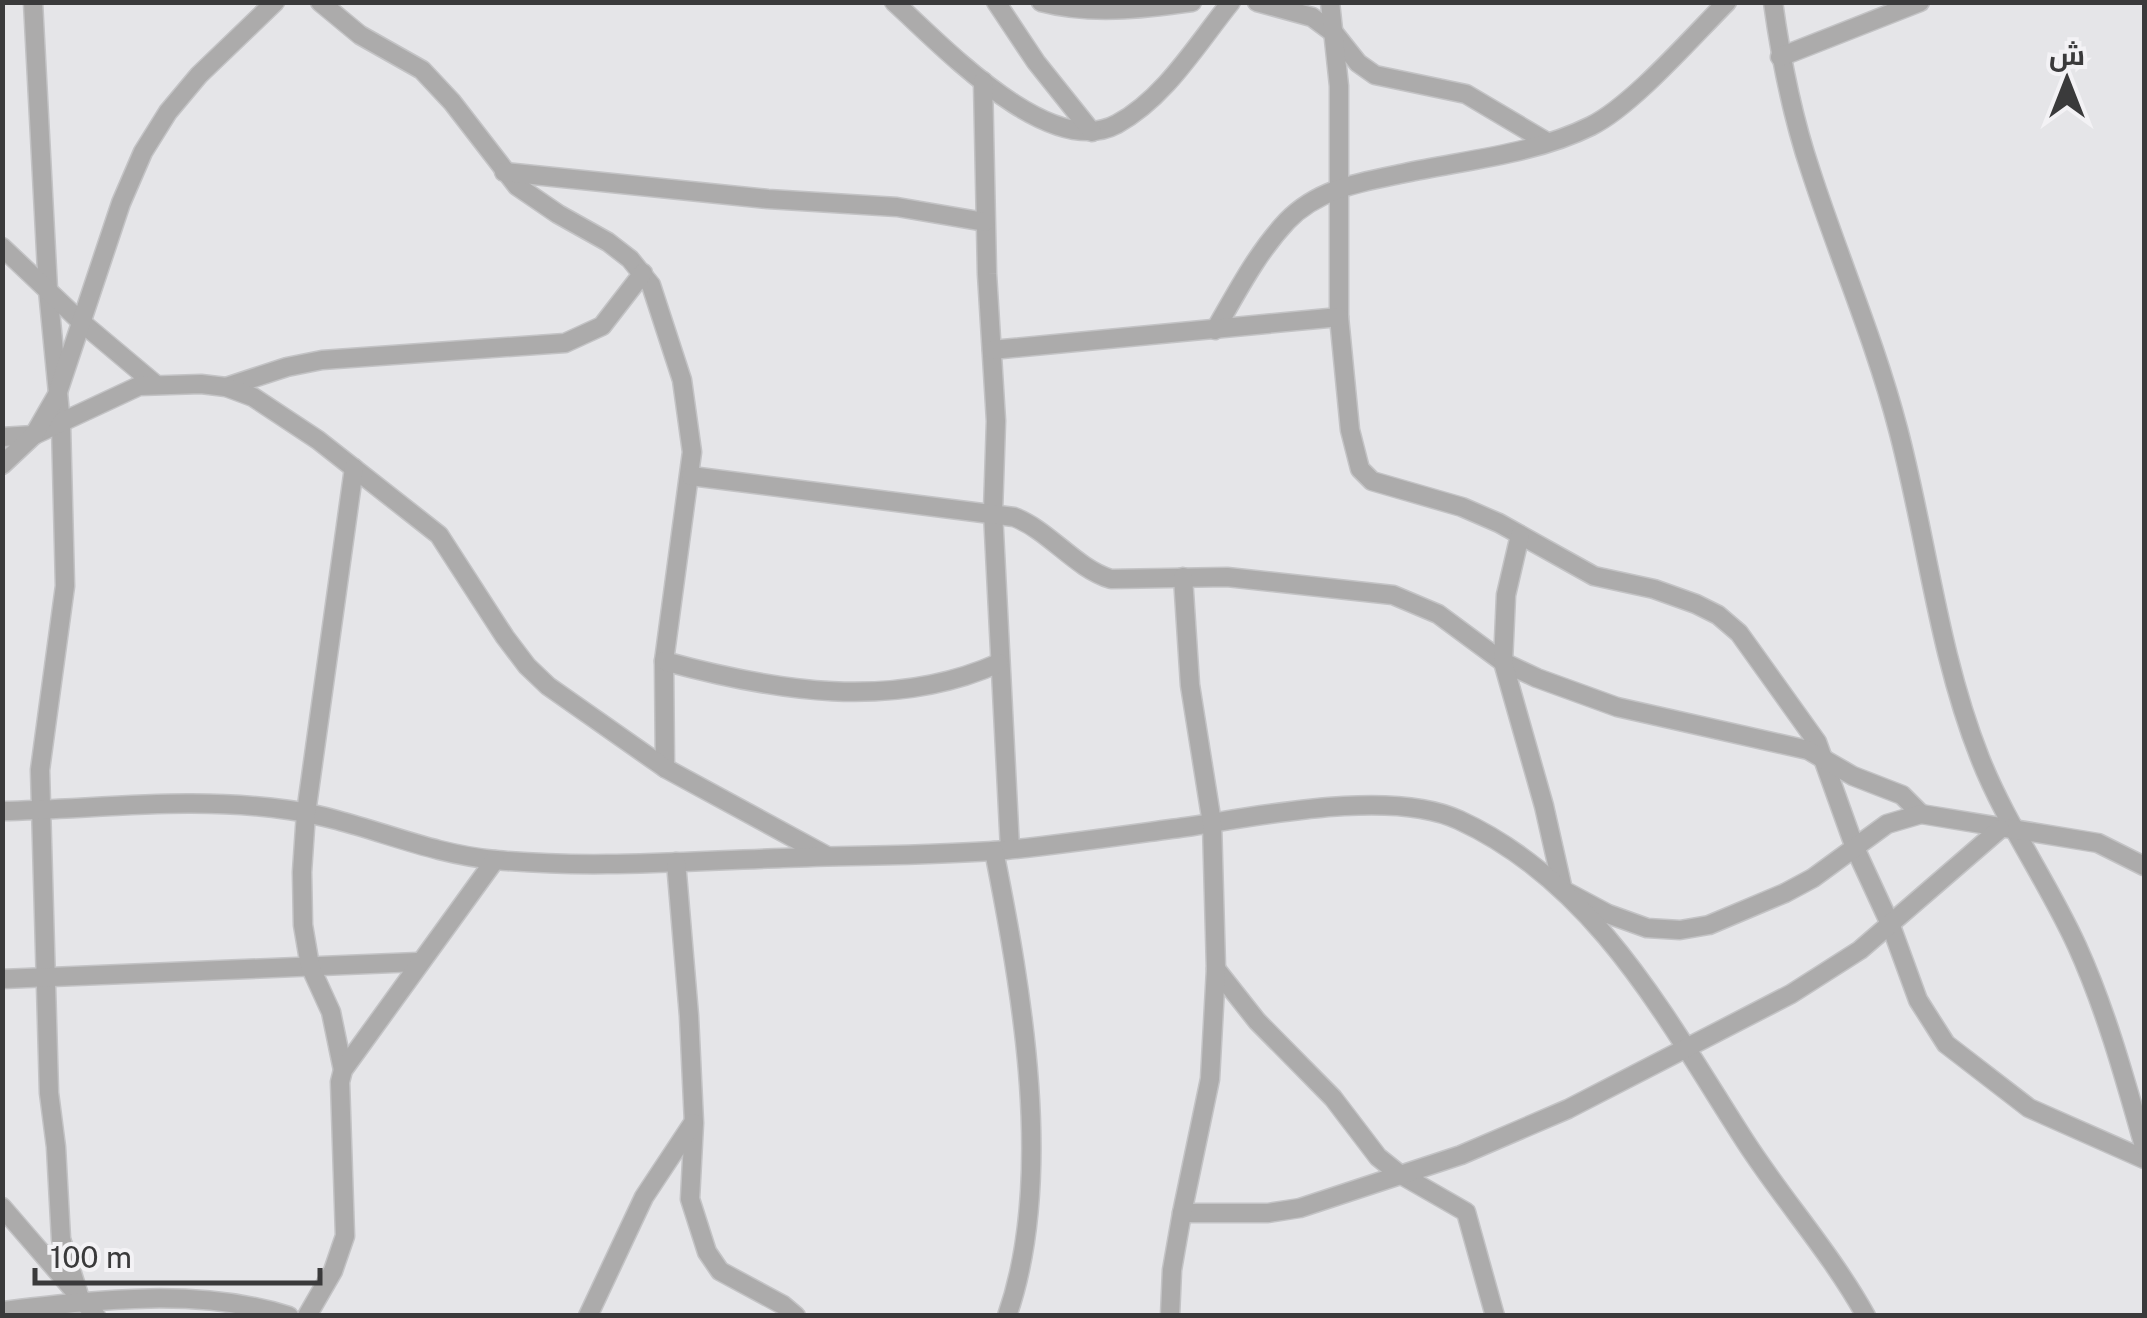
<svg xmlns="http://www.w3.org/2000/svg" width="2147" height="1318" font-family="'Public Sans',Cairo,sans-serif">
	<rect width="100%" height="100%" fill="#e5e5e8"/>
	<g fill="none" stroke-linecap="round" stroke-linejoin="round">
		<defs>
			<g id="street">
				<path d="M33,2L48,290L61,424L65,586L40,770L49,1093L56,1147L61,1239L78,1292"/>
				<path d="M320,2L360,35L422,70L452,102L517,186L558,214L608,242L630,259L651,285L682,380L692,452L664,661L665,768"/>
				<path d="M894,2C941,44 1049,161 1117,124C1165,98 1197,44 1231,2"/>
				<path d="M996,2L1036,62L1092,132"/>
				<path d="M1041,2C1090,15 1142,9 1192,2"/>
				<path d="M1257,2L1312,17L1335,34L1358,63L1375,75L1466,94L1547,142"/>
				<path d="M1330,2L1339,86V317L1350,430L1360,469L1372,481L1462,507L1499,523L1594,576L1654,589L1696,604L1718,615L1739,633L1817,742L1855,848L1891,926L1918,1000L1946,1044L2029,1108L2144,1159"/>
				<path d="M1773,2C1781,60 1792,116 1811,172C1839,258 1875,341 1898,429C1927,539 1938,652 1980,758C2006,824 2048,882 2077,946C2106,1010 2125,1079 2144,1146"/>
				<path d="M1780,57L1920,2"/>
				<path d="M983,81L987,274L996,421L993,512L1010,849"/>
				<path d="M504,172L768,199L897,207L985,222"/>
				<path d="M2,247L80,321L155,384"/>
				<path d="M1215,330C1237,292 1257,253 1287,221C1319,188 1362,182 1405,173C1466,160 1535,154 1591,126C1632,106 1693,36 1727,2"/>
				<path d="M992,350L1339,317"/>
				<path d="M226,387L287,367L322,360L565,343L602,326L643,273"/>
				<path d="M2,437L34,435L139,386L201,384L226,387L253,397L318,440L439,535L505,637L527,666L548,686L665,768L827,856"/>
				<path d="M2,465L34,435L57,395L121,203L143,152L168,112L199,75L275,2"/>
				<path d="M691,476L1014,517C1050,531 1075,568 1111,579L1227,577L1393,595L1438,614L1503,662L1537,678L1617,707L1808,750L1853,776L1902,795L1921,814"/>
				<path d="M1520,535L1506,595L1503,662L1544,806L1563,890L1608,914L1647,928L1680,930L1709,925L1785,893L1813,878L1887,824L1921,814L2098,843L2144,866"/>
				<path d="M664,661C774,691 892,711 999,663"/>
				<path d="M2,811C98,809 195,796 289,810C360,820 424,854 496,860C591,869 688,861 783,858C857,855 932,856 1006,850C1066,844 1126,835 1186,827C1259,816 1391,788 1459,820C1596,883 1667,1020 1745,1141C1783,1200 1831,1253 1866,1316"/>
				<path d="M994,851C1022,990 1055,1179 1007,1316"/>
				<path d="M676,862L689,1016L694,1123L690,1199L707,1252L720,1271L783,1305L796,1316"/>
				<path d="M1216,969L1257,1021L1333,1098L1378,1157L1398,1173L1466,1212L1495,1316"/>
				<path d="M2,979L418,962"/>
				<path d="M343,1070L331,1012L310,966L303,925L302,872L306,813L354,468"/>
				<path d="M2,1207L96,1316"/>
				<path d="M1182,1213H1268L1300,1208L1461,1155L1568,1109L1791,994L1860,950L2000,829"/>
				<path d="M2,1311C96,1300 197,1287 289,1316"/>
				<path d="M307,1316L333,1271L345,1236L340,1082L343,1070L495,860"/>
				<path d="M588,1316L644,1197L693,1123"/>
				<path d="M1170,1316L1172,1270L1182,1213L1210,1079L1216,969L1212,823L1190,685L1183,577"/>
			</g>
		</defs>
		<!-- street casing -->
		<use href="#street" stroke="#c3c3c5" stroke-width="21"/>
		<!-- street -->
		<use href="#street" stroke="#acabab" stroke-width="18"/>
	</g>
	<!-- border -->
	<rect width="2147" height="1318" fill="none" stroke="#3a3a3b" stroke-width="10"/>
	<!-- north arrow -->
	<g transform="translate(2067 80)" stroke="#f3f2f5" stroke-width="8" paint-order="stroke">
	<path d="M0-8L18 38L0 25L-18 38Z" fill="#3a3a3b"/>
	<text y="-15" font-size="28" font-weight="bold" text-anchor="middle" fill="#3a3a3b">ش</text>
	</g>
	<!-- scale -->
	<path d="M35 1268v15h285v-15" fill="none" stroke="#3a3a3b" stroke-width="5"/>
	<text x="50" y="1268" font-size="30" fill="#3a3a3b" stroke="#f3f2f5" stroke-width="8" paint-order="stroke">100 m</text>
</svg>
